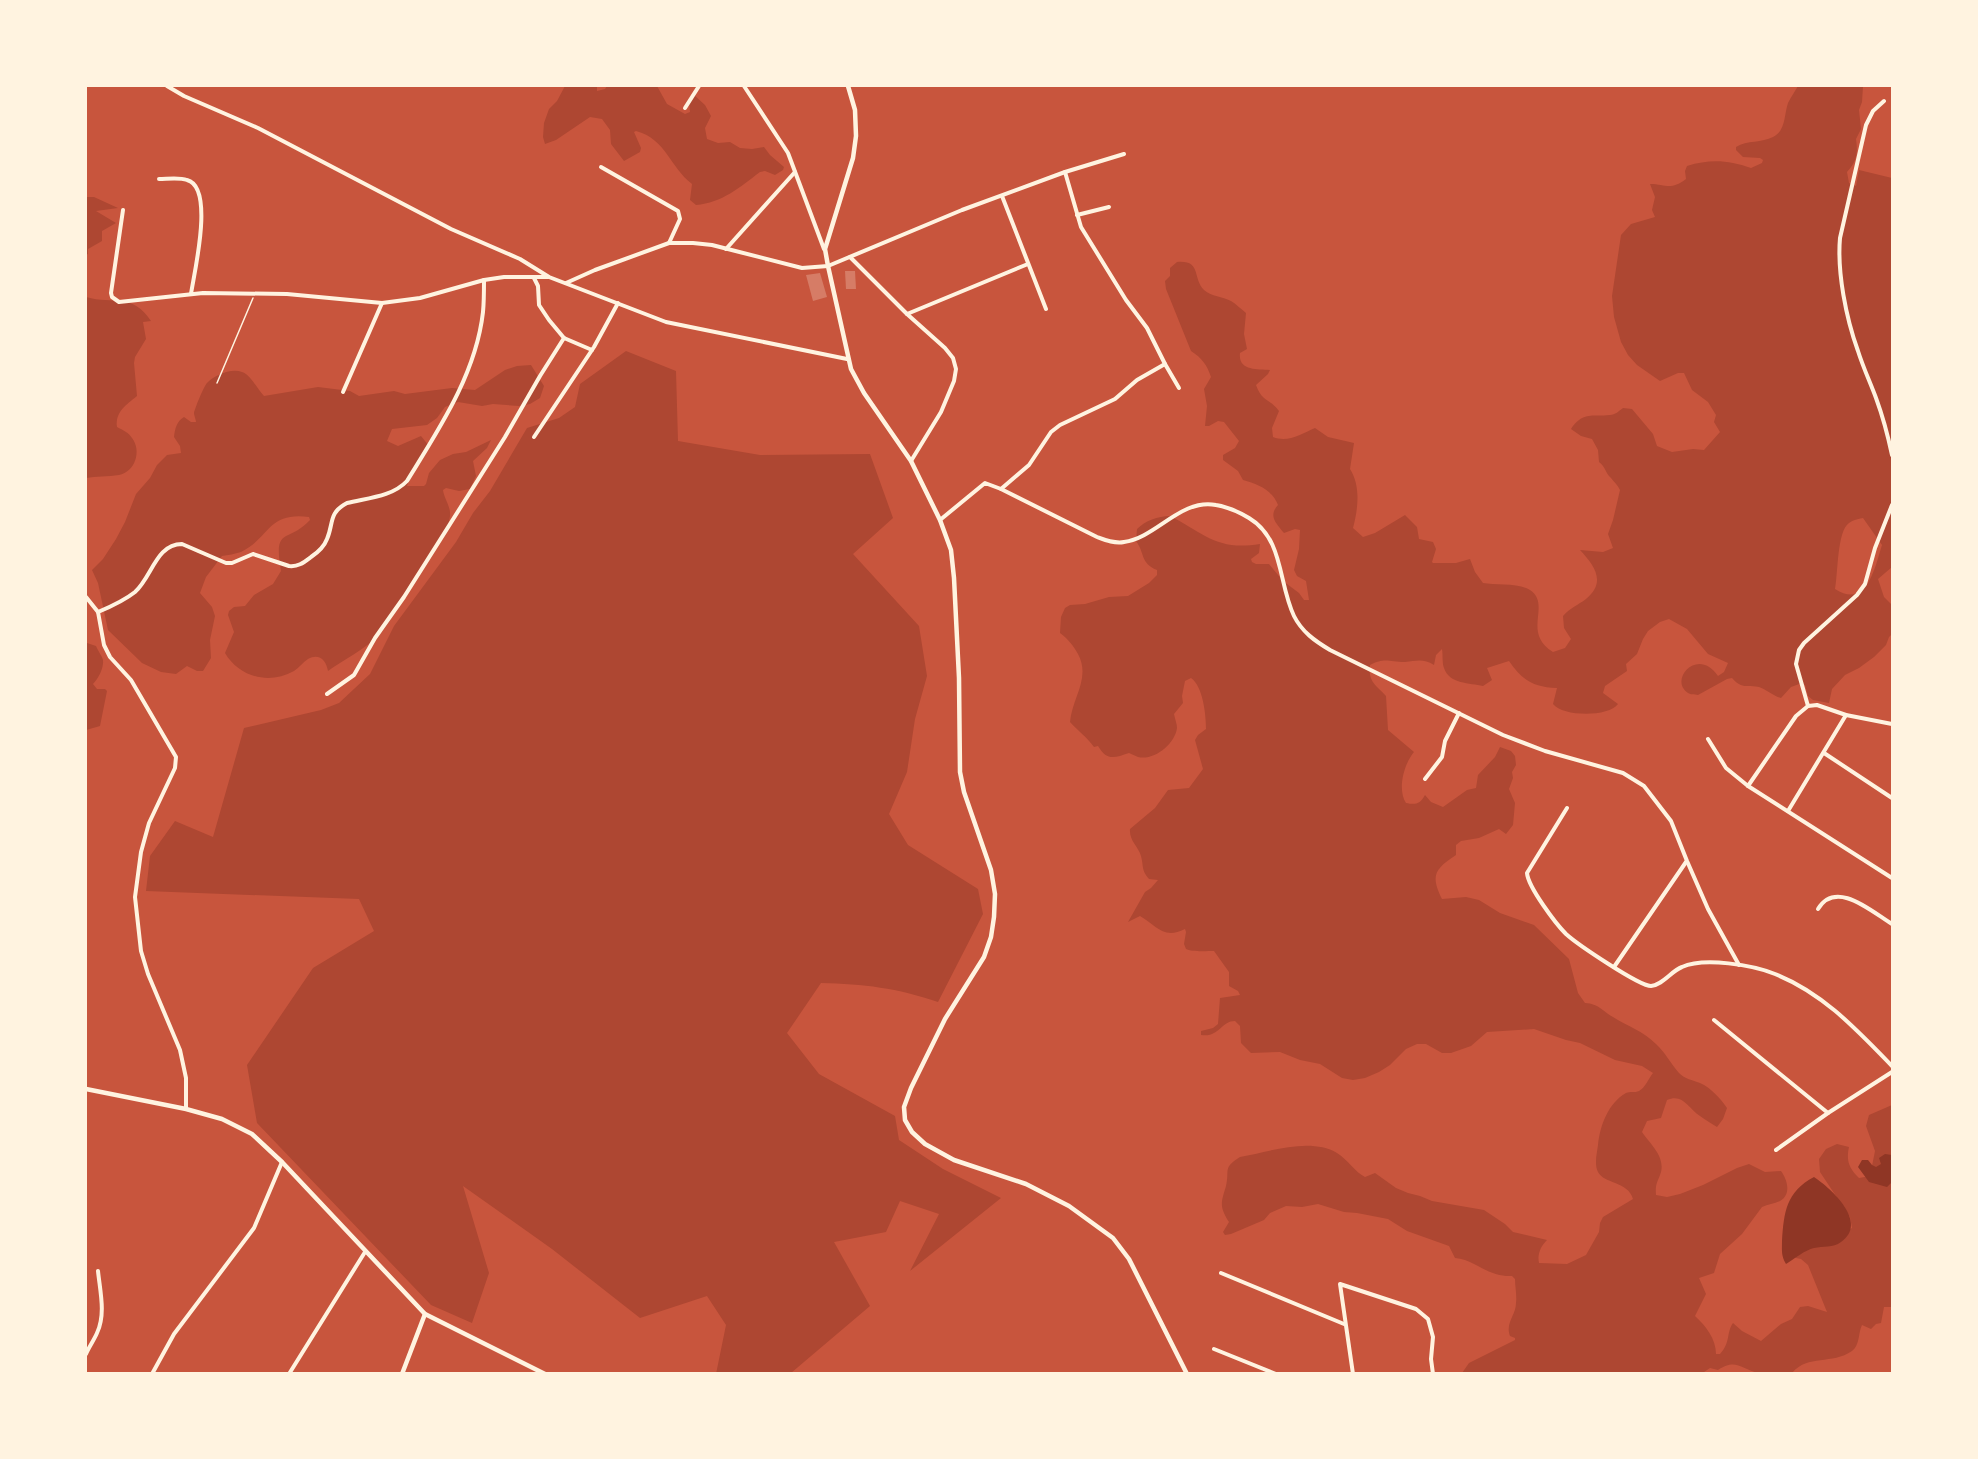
<svg xmlns="http://www.w3.org/2000/svg" width="1978" height="1459" font-family="Lato,sans-serif">
	<rect width="100%" height="100%" fill="#c8553d"/>
	<!-- green -->
	<g fill="#ae4732" fill-rule="evenodd">
		<path d="M565,86H597V91L605,89L607,86H657L667,104L685,114L690,112L689,100L694,95L705,105L711,116L705,128L707,139L718,143L730,142L740,148L752,149L764,147L770,155L784,167L783,170L775,175L765,171L760,172C740,187 722,203 696,205L690,200L692,184C669,166 666,139 636,131L634,132L641,148L640,152L624,161L611,144L610,130L602,119L590,117L556,140L545,144L543,137L544,123L549,109L557,101Z"/>
		<path d="M1798,86H1863L1862,102L1859,110L1861,129L1856,139C1858,153 1857,161 1847,172L1849,183L1856,186L1859,170L1892,178V567L1878,579L1884,597L1892,605V634L1889,637L1886,645L1874,657L1859,668L1845,675L1832,689L1829,703L1813,700L1808,696L1805,685L1802,683L1791,687L1781,698C1773,696 1766,689 1759,687C1745,684 1743,690 1732,678L1727,679L1698,695C1694,694 1691,695 1688,693C1668,680 1698,646 1718,676L1724,672L1728,663L1708,654L1687,629L1669,619L1660,622L1648,631L1643,639L1637,654L1626,664L1627,671L1605,686L1603,693L1618,704C1609,717 1563,717 1553,704L1557,688C1533,687 1522,680 1509,661L1487,668L1492,680L1483,686C1470,683 1449,684 1444,668C1442,663 1443,655 1442,649L1436,655L1434,665C1423,658 1416,661 1405,662C1389,662 1385,657 1370,665C1368,682 1375,684 1386,696L1388,730L1414,752C1404,764 1397,789 1406,803C1416,805 1420,804 1425,795L1431,802L1443,807L1467,790L1476,788L1478,775L1495,757L1500,747L1511,751L1515,756L1516,765L1512,772L1513,778L1509,789L1515,803L1513,825L1506,834L1499,829L1479,838L1461,841L1456,845V855C1435,869 1430,875 1442,899L1466,897L1479,900L1500,913L1534,925L1569,959L1578,993L1585,1003C1599,1004 1601,1010 1613,1017C1627,1026 1643,1031 1656,1044C1665,1052 1671,1064 1679,1073C1685,1079 1692,1080 1700,1083C1711,1088 1720,1098 1727,1108L1723,1119L1717,1127C1711,1123 1705,1120 1700,1116C1688,1108 1683,1093 1667,1100L1661,1118L1647,1121L1642,1132C1650,1144 1665,1156 1661,1172C1658,1182 1655,1183 1656,1195L1667,1197L1680,1194L1703,1185L1737,1168L1749,1164L1765,1172L1781,1171C1787,1179 1792,1194 1780,1201C1774,1204 1768,1204 1762,1207L1742,1234L1720,1254L1714,1273L1699,1278L1706,1294L1695,1316C1706,1326 1716,1339 1716,1354H1720C1731,1342 1726,1333 1733,1323L1742,1331L1761,1341L1781,1324L1792,1319L1800,1307L1808,1306L1827,1312L1808,1265L1801,1259L1786,1256L1852,1228L1850,1217L1820,1172L1819,1159L1826,1149L1837,1144L1849,1147C1846,1161 1849,1168 1859,1178L1870,1176L1875,1151L1866,1126L1869,1115L1892,1105V1307H1884L1881,1323L1876,1324L1871,1329L1862,1325C1858,1333 1860,1345 1852,1351C1832,1365 1808,1354 1792,1373C1781,1373 1768,1376 1758,1373C1741,1369 1736,1358 1718,1370L1710,1368L1701,1374L1462,1373L1469,1363L1515,1340V1338L1510,1336C1505,1323 1516,1315 1516,1303C1517,1295 1515,1287 1515,1279L1512,1276C1486,1277 1477,1260 1455,1258L1449,1246L1407,1231L1388,1219L1357,1213L1344,1212L1318,1204L1302,1207L1286,1206L1270,1213L1264,1220L1231,1234L1225,1235L1223,1232L1229,1222C1219,1206 1221,1203 1226,1186C1230,1170 1222,1168 1240,1157C1269,1152 1310,1137 1337,1153C1348,1160 1355,1172 1365,1177L1375,1173L1396,1188L1408,1193L1420,1196L1432,1201L1484,1210L1505,1224L1513,1232L1547,1240C1541,1246 1537,1254 1539,1263L1567,1264L1586,1255L1599,1232L1600,1223L1603,1217L1633,1199C1628,1181 1604,1184 1598,1172C1594,1164 1597,1153 1598,1145C1600,1126 1608,1103 1626,1093C1630,1091 1635,1093 1639,1091C1645,1088 1649,1078 1653,1073L1642,1066L1615,1060L1580,1043L1566,1040L1534,1029L1487,1032L1471,1046L1451,1053H1442L1426,1044H1417L1406,1049L1390,1065L1379,1072L1365,1078L1353,1080L1342,1078L1320,1064L1300,1060L1280,1052L1251,1053L1241,1043L1240,1026L1235,1021C1221,1021 1219,1038 1201,1035V1031L1213,1028L1218,1024L1220,998L1240,995L1238,991L1229,986V972L1214,951C1206,951 1191,952 1186,949L1184,944L1186,932L1185,929C1163,940 1156,925 1140,916L1128,922L1145,892L1151,888L1158,880L1149,879C1141,869 1144,868 1141,856C1138,846 1129,841 1130,829L1155,808L1168,790L1189,788L1203,769L1195,740L1198,735L1206,729C1206,715 1203,686 1191,678L1185,681L1182,696L1183,703L1174,714C1175,719 1177,724 1177,728C1175,744 1154,761 1138,757C1135,756 1132,754 1129,753C1114,758 1107,761 1098,746L1094,747C1087,737 1078,731 1070,722C1072,698 1091,678 1078,654C1073,645 1068,639 1060,633L1061,617L1065,608L1070,605L1085,604L1109,597L1128,596L1149,583L1157,575V570C1140,563 1145,553 1136,541L1137,529C1145,521 1158,516 1170,516C1205,534 1217,551 1260,544L1259,553L1251,559L1252,562L1256,564H1269L1283,581L1299,593L1304,600H1309L1306,581L1297,576L1294,570L1299,549L1300,530L1295,529L1284,533C1276,523 1268,516 1278,505C1272,490 1258,484 1243,480L1238,471L1223,460V455L1235,448L1239,441L1224,422L1218,421L1209,426H1205L1207,406L1204,389L1211,377C1207,365 1202,358 1191,351L1166,289L1165,281L1170,276V268L1177,262C1202,260 1192,278 1204,290C1212,297 1222,296 1231,301C1236,304 1241,309 1246,313L1244,334L1247,349L1240,353C1238,371 1257,369 1270,370L1268,374L1256,385C1262,402 1269,398 1279,411L1272,428L1273,437C1288,443 1301,434 1315,428L1328,437L1354,443L1350,469C1361,486 1358,509 1353,528L1363,537L1375,533L1405,515L1417,527L1419,539L1433,542L1436,549L1432,562L1433,563H1456L1470,559L1475,572L1483,583C1495,585 1520,583 1530,590C1552,605 1521,632 1553,652L1565,648L1571,639L1564,628L1563,616C1570,608 1578,605 1586,599C1607,582 1594,565 1580,550L1603,552L1613,548L1608,534L1613,520L1620,490C1617,484 1615,483 1611,478C1605,473 1606,467 1599,462L1598,450L1592,439L1581,436L1571,429C1583,411 1592,417 1610,415C1615,415 1619,411 1623,408L1632,409L1653,434L1657,446L1672,452L1693,449L1704,450L1720,432L1714,422L1716,415L1708,402L1692,390L1684,373H1678L1660,381L1637,365L1628,355L1621,342L1614,317L1612,296L1621,235L1631,224L1655,217L1652,210L1655,197L1650,184C1666,184 1670,191 1686,179L1685,171L1687,166C1710,159 1728,160 1751,168L1762,163L1763,160L1760,158L1743,157L1736,150V147C1747,140 1762,143 1773,137C1786,131 1784,114 1788,103C1791,97 1795,91 1798,86ZM1863,518L1882,545C1875,567 1867,610 1835,589C1838,574 1837,531 1849,523C1853,520 1858,519 1863,518Z"/>
		<path d="M86,197H94L118,208L96,211L116,223L102,231V241L88,249V254L86,255Z"/>
		<path d="M86,297C114,305 132,292 151,321L143,322L146,339L135,357L134,363L137,396C126,405 115,412 117,427C123,430 129,433 132,438C142,451 135,472 119,475C108,477 96,476 86,478Z"/>
		<path d="M626,351L676,371L678,441L760,455L870,454L893,518L853,554L919,626L927,676L915,719L907,772L889,814L908,845L978,889L983,914L938,1002C897,988 864,984 821,983L787,1033L819,1074L895,1116L899,1140L943,1169L1001,1198L910,1271L939,1214L900,1201L886,1232L834,1242L870,1306L791,1373L716,1374L726,1325L707,1296L640,1318L552,1249L463,1186L489,1273L472,1323L431,1305L257,1123L247,1065L313,968L374,931L359,899L146,891L150,856L175,821L213,837L244,728L321,710L339,703L370,674L394,626L456,542L473,513L490,491L527,428L559,418L575,407L580,384Z"/>
		<path d="M531,365L544,386L540,398L530,404L519,406L493,404L482,406L458,402L445,407L437,418L427,425L392,429L387,441L398,446L421,436L429,446C424,461 412,471 407,486H424L426,484L429,473L440,460L453,454L466,452L491,440L487,448L473,461L476,476L470,489L459,491L446,488L443,490C444,499 451,506 450,516C447,541 426,558 413,579C402,597 393,621 377,637C366,648 342,661 328,671C326,660 319,653 308,659C303,662 299,668 294,671C269,685 239,677 225,653L234,632L228,615L229,611L234,607L245,606L254,595L273,584L281,571C273,525 288,544 310,520L309,517C267,512 271,537 241,552C235,554 228,555 222,556L206,577L200,593L212,607L215,616L210,640L211,658L203,671H197L187,666L176,674L161,672L142,663L108,630L98,583L92,570L103,559L116,539L125,522L136,494L150,478L157,465L167,455L181,453L180,446L174,437C175,428 177,421 184,417L191,422H196C196,420 194,415 194,413C195,408 204,386 207,383C215,375 231,368 242,372C251,375 257,389 264,396L318,387L350,391L359,396L394,391L405,394L452,388L475,390L505,370L517,366Z"/>
		<path d="M86,638L87,643L96,646C98,651 102,656 103,660C104,668 98,679 93,684L97,689H105L107,691L100,726L86,730Z"/>
	</g>
	<!-- water -->
	<g fill="#8f3625">
		<path d="M1885,1154L1892,1155V1182L1887,1187L1869,1182L1858,1167L1862,1160H1868L1872,1165L1876,1167L1881,1164L1879,1158Z"/>
		<path d="M1814,1177C1832,1189 1869,1223 1841,1242C1833,1248 1823,1246 1814,1248C1805,1250 1794,1259 1786,1264C1781,1256 1782,1250 1782,1241C1784,1212 1786,1192 1814,1177Z"/>
	</g>
	<!-- building -->
	<g fill="#d67c66">
		<path d="M845,271H855L856,289H846Z"/>
		<path d="M820,273L827,297L813,301L806,275Z"/>
	</g>
	<g fill="none" stroke-linecap="round" stroke-linejoin="round">
		<!-- path -->
		<path stroke="#fff3e0" stroke-width="1.5" d="M217,383L253,298"/>
		<!-- minor -->
		<g stroke="#fff3e0" stroke-width="4">
			<path d="M167,86L184,96L258,128L451,229L520,259L549,277L666,322L847,359"/>
			<path d="M744,86L788,153L824,249"/>
			<path d="M1884,101L1873,111L1866,125L1840,238C1837,272 1846,318 1858,351C1863,367 1870,382 1876,398C1883,417 1888,436 1892,455"/>
			<path d="M685,108L699,86"/>
			<path d="M601,167L678,211L680,219L669,243"/>
			<path d="M159,179C167,179 179,177 187,180C215,187 194,273 191,294"/>
			<path d="M1002,196L1046,309"/>
			<path d="M123,210L111,293L112,297L119,302L203,293L287,294L382,303L420,298L484,280L504,277H548"/>
			<path d="M1077,215L1109,207"/>
			<path d="M726,249L795,172"/>
			<path d="M850,257L907,314L945,348L953,358L956,369L954,381L941,412L911,461"/>
			<path d="M534,278L538,286L539,305L549,320L564,338L592,350"/>
			<path d="M566,283L595,270L669,243H693L712,245L802,268L828,266L962,210L1065,172L1124,154"/>
			<path d="M907,314L1028,264"/>
			<path d="M1165,364L1179,388"/>
			<path d="M343,392L382,303"/>
			<path d="M534,437L594,347L618,303"/>
			<path d="M1001,489L1029,465L1051,432L1060,425L1115,399L1137,380L1165,364L1147,328L1126,300L1081,227L1065,172"/>
			<path d="M1892,505L1875,548L1865,584L1857,595L1804,643L1799,650L1796,664L1808,706L1817,705L1846,715L1892,724"/>
			<path d="M940,520L985,483L1001,489L1097,537C1105,540 1115,544 1124,542C1156,538 1181,498 1216,505C1228,507 1239,512 1249,518C1284,539 1278,583 1294,616C1302,632 1315,641 1330,650L1503,735L1545,751L1623,773L1644,786L1671,821L1687,861L1708,909L1739,965"/>
			<path d="M86,597L98,612L104,645L110,657L131,680L176,757L175,768L149,823L141,852L135,897L141,951L148,974L180,1050L186,1078V1109"/>
			<path d="M98,612C110,607 125,600 135,592C152,577 156,544 182,544L226,563H232L253,554L289,566C298,567 303,563 311,557C317,553 324,547 327,539C334,523 328,513 347,503C367,498 392,497 407,481C439,429 476,374 483,312C484,302 484,291 484,280"/>
			<path d="M327,694L354,675L375,638L404,597L505,437L540,376L564,338"/>
			<path d="M1708,739L1726,768L1748,786L1892,878"/>
			<path d="M1824,753L1892,798"/>
			<path d="M1425,779L1442,757L1445,741L1459,713"/>
			<path d="M1748,786L1796,716L1808,706"/>
			<path d="M1567,808L1527,873C1528,887 1556,924 1566,934C1577,944 1639,986 1651,986C1663,985 1671,971 1682,967C1704,957 1753,965 1775,974C1823,993 1857,1030 1892,1066"/>
			<path d="M1788,811L1846,715"/>
			<path d="M1818,909C1836,879 1872,912 1892,924"/>
			<path d="M1614,967L1686,862"/>
			<path d="M1714,1020L1828,1113"/>
			<path d="M1776,1150L1828,1113L1892,1072"/>
			<path d="M1221,1273L1344,1324"/>
			<path d="M1214,1349L1276,1374"/>
			<path d="M86,1354C89,1347 94,1340 97,1333C106,1314 100,1291 98,1271"/>
			<path d="M152,1374L174,1334L254,1228L282,1162"/>
			<path d="M289,1374L365,1252"/>
			<path d="M1353,1374L1340,1284L1416,1309L1428,1319L1433,1337L1431,1359L1433,1374"/>
		</g>
		<!-- tertiary -->
		<g stroke="#fff3e0" stroke-width="4.5">
			<path d="M848,86L855,110L856,136L853,158L825,249L828,266L851,369L864,393L911,461L940,520L951,550L954,578L959,678L960,772L964,792L991,870L995,894L994,917L991,937L984,957L945,1019L911,1088L904,1107L905,1120L912,1132L925,1144L954,1160L1026,1184L1069,1206L1113,1238L1129,1259L1187,1374"/>
			<path d="M86,1089L186,1109L222,1119L252,1134L282,1162L425,1314L545,1374"/>
			<path d="M402,1374L425,1314"/>
		</g>
	</g>
	<!-- border -->
	<rect width="1978" height="1459" fill="none" stroke="#fff3e0" stroke-width="174"/>
</svg>
